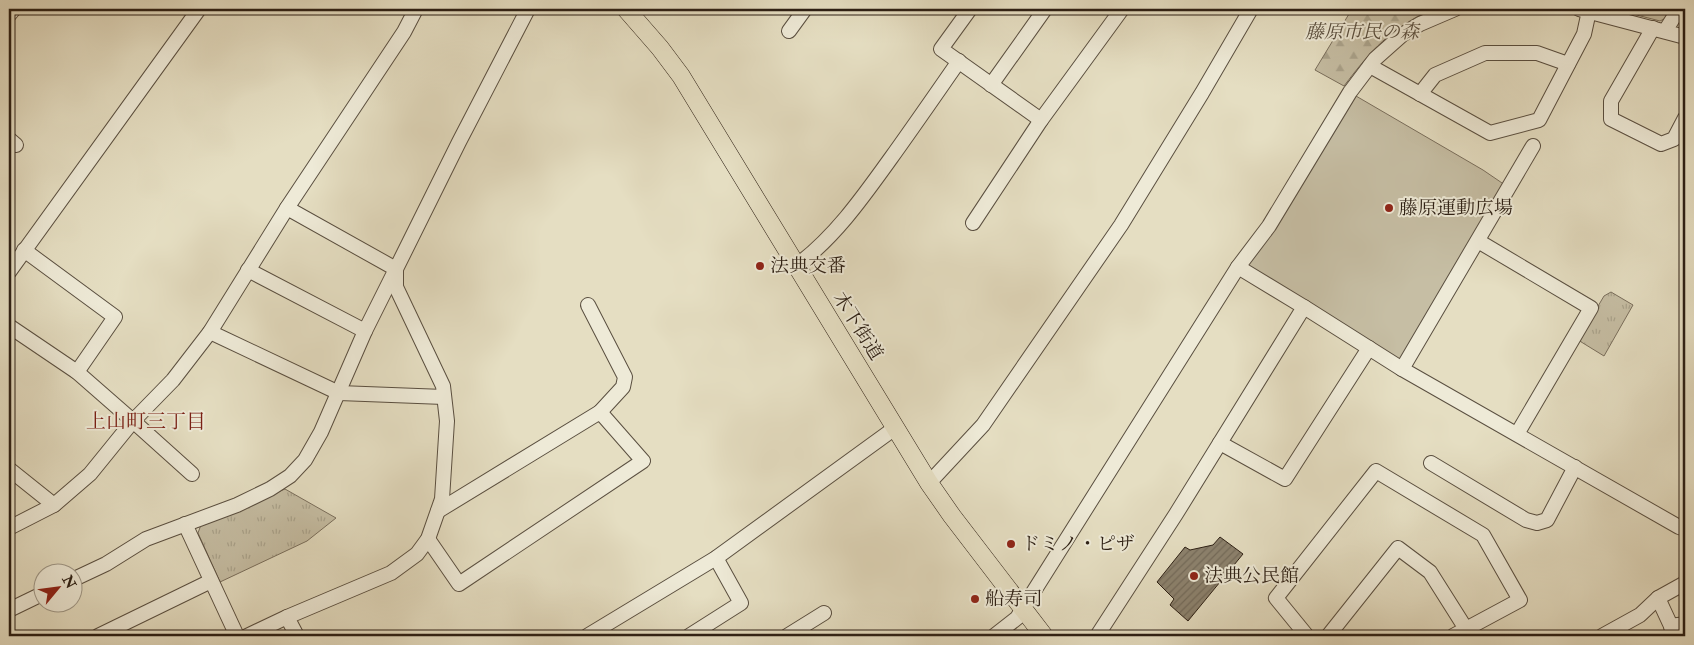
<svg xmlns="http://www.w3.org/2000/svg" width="1694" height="645" font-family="'IM FELL Double Pica','Noto Serif JP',serif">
	<defs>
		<pattern id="forest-firs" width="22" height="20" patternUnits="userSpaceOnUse" patternTransform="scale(1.25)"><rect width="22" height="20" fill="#c6bea4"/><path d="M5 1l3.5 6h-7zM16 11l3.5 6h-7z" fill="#aaa38c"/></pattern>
		<pattern id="park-tufts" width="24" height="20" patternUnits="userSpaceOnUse" patternTransform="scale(1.25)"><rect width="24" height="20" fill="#c6bea4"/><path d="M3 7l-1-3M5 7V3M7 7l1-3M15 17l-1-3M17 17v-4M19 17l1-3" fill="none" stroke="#aaa38c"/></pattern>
		<pattern id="building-hatch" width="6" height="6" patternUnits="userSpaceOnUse" patternTransform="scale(1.25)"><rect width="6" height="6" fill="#8c826e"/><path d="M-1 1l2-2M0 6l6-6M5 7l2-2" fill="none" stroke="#736a59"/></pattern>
	</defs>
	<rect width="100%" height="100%" fill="#e5dec2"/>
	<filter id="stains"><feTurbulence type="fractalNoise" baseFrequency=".004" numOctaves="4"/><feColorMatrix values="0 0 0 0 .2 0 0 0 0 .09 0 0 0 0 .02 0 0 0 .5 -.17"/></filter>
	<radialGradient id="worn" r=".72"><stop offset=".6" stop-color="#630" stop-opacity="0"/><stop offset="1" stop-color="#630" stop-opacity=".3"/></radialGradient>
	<!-- green -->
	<path fill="#c6bea4" stroke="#796e5c" d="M1356,96L1483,170L1505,185L1402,362L1247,266Z"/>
	<!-- forest -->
	<g fill="url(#forest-firs)" stroke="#796e5c">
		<path d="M1352,9H1432C1389,30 1372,49 1344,86L1315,70Z"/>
		<path d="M1613,9H1672L1668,17L1660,21Z"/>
	</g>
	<!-- park -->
	<g fill="url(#park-tufts)" stroke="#796e5c">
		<path d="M1611,292L1633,305L1604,356L1578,340L1604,296Z"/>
		<path d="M285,489L336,518L307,541L220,582L198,533L202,522Z"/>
	</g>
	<!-- building -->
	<path fill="url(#building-hatch)" stroke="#2c1f14" d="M1220,537L1243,554L1188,621L1170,605L1174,599L1157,582L1185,547L1190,550L1213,545Z"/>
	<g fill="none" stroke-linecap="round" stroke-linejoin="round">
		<defs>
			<g id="minor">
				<path d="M970,9L941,49L1041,120L1122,9"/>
				<path d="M1579,9L1685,37"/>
				<path d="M9,15L14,9"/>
				<path d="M1653,28L1611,101V119L1661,144L1674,139L1685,118"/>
				<path d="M789,31L805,9"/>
				<path d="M1665,31L1679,9"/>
				<path d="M1370,66L1490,133L1539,120L1584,34L1589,11"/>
				<path d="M991,85L1045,9"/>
				<path d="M1420,94L1435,75L1485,53H1537L1568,64"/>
				<path d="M9,139L16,145"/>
				<path d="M1533,146L1402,369L1679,527L1685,529"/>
				<path d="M973,223L1041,120"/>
				<path d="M1478,241L1591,308L1517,434"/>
				<path d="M24,250L115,317L77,372"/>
				<path d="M796,266C835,237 863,197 891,158C914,126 936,94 959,61"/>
				<path d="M248,270L365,331"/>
				<path d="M9,272L199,9"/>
				<path d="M588,305L625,377L623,387L600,412"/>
				<path d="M1304,307L1402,369"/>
				<path d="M9,326L77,372L133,421L173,380L210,332L287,208L404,32L416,9"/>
				<path d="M210,332L339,393L444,397"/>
				<path d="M1220,443L1285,479L1369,348"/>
				<path d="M1431,463L1526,520L1537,523L1547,520L1575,467"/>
				<path d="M9,469L54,505"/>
				<path d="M929,483L983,425L1121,225L1202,93L1251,9"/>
				<path d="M185,524L237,636"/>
				<path d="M9,528L54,505L90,474L133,421L192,474"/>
				<path d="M428,539L459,584L643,461L600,412L438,511"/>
				<path d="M72,580L106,564L146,539L237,505L270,489L290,476L305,460L321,432L365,331L396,269L287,208"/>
				<path d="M1658,598L1671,626L1673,636"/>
				<path d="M9,610L42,594"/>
				<path d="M287,617L297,636"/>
				<path d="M1671,626L1685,624"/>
				<path d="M98,636L211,581"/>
				<path d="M247,636L287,617L391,573L417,554L428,539L442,499L447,421L443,386L396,287V269L459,142L528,9"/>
				<path d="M587,636L716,558L895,428"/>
				<path d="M689,636L741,603L716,558"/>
				<path d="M787,636L824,613"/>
				<path d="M994,636L1017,618L1238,267L1269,226L1350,92L1375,59L1402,35L1420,24L1455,9"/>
				<path d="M1097,636L1176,514L1304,307L1238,267"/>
				<path d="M1307,636L1276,598L1376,471L1483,535L1520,600L1453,636"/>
				<path d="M1328,636L1398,548L1430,572L1466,629"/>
				<path d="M1602,636L1640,615L1658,598L1685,583"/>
			</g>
			<path id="major" d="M626,9L660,48L681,76L929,483L952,516L1044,636"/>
		</defs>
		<!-- minor casing -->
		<use href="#minor" stroke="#5a4f40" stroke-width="16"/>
		<!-- major casing -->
		<use href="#major" stroke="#2c1f14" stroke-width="19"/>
		<!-- minor -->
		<use href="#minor" stroke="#eeead7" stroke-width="14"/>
		<!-- major -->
		<use href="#major" stroke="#e5dec2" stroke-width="18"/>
	</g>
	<!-- markers -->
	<g fill="#8f2418" stroke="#eeead7" stroke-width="2">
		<circle cx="1389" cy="208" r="5"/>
		<circle cx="760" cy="266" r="5"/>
		<circle cx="1011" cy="544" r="5"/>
		<circle cx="1194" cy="576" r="5"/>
		<circle cx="975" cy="599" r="5"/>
	</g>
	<g text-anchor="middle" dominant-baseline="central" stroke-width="4" stroke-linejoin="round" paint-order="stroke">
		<!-- park labels -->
		<g font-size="19" font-style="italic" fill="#5a4f3f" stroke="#eeead7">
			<text x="1362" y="32">藤原市民の森</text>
		</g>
		<!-- poi labels -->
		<g font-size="19" fill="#2c1f14" stroke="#eeead7" text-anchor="start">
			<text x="1399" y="208">藤原運動広場</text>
			<text x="770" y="266">法典交番</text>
			<text x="1021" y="544">ドミノ・ピザ</text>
			<text x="1204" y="576">法典公民館</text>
			<text x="985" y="599">船寿司</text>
		</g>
		<!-- street labels -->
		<g font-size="19" fill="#2c1f14" stroke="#eeead7">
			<text transform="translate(858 326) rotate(58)">木下街道</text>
		</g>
		<!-- neighbourhood labels -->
		<g font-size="20" fill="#7a1f14" stroke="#eeead7">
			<text x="146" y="421">上山町三丁目</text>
		</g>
	</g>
	<!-- margin -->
	<rect width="1694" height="645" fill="none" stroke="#e5dec2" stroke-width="30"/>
	<rect x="10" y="10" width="1674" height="625" fill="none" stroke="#2c1f14" stroke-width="2.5"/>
	<rect x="15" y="15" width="1664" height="615" fill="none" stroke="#2c1f14"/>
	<!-- north arrow -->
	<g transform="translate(58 588) rotate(61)"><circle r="24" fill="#eeead7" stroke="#a09989"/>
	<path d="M0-4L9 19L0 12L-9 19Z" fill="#8f2418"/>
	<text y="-8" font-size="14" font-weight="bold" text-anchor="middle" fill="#2c1f14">N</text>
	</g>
	<rect width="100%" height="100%" filter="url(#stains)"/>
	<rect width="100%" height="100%" fill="url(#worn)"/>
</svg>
